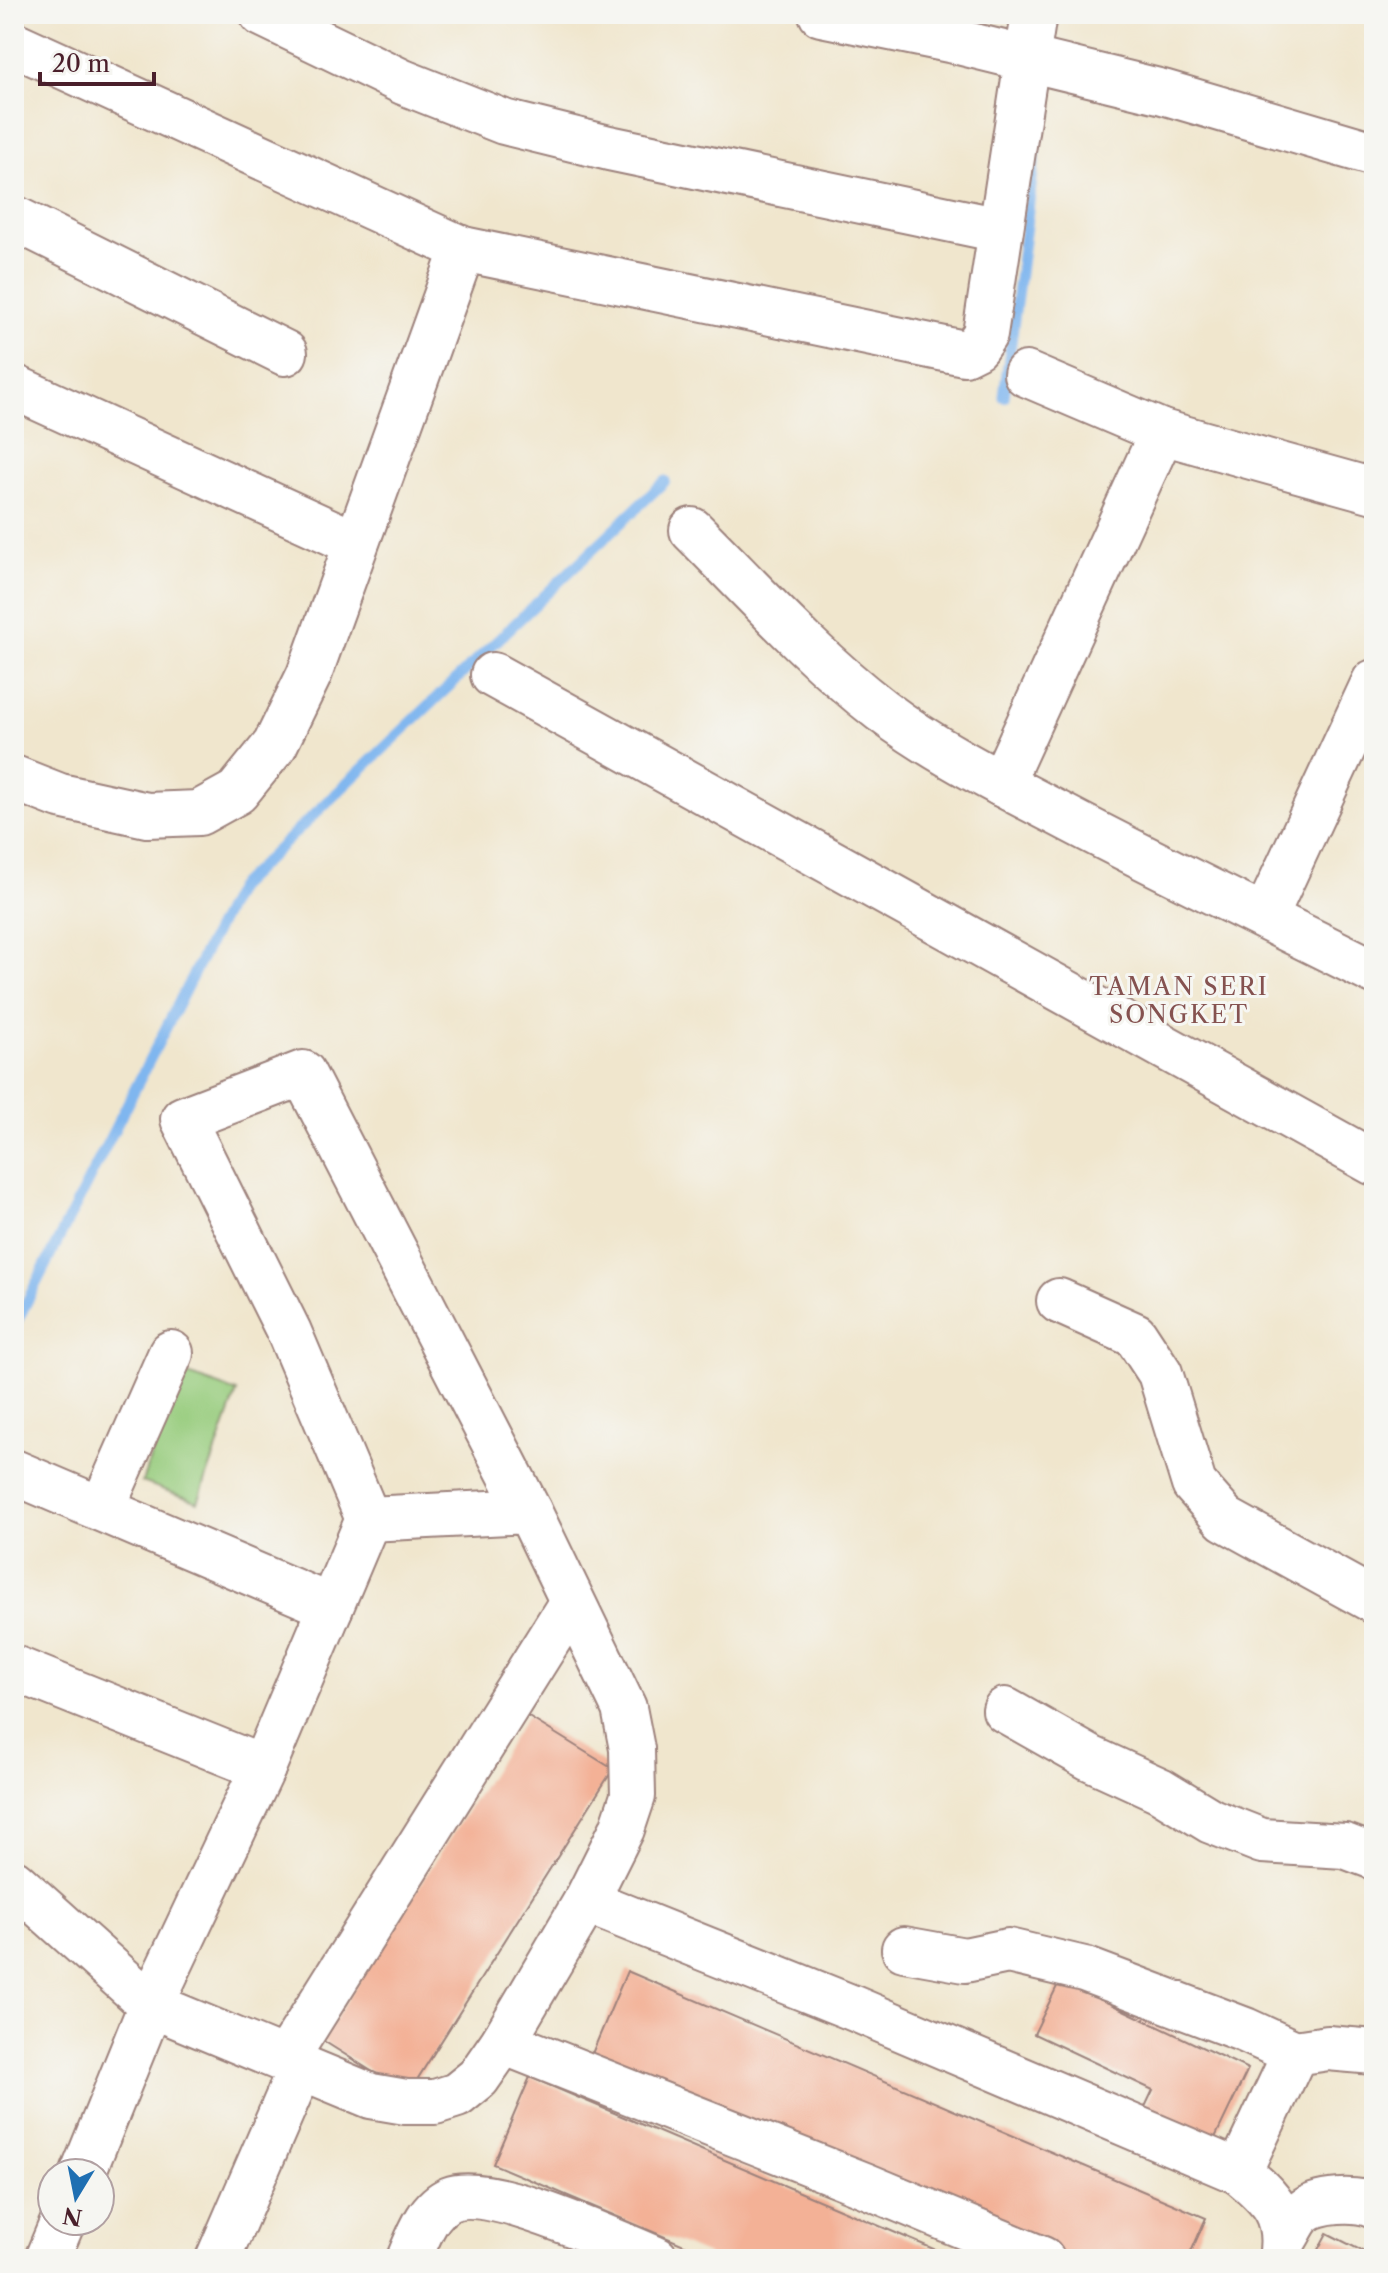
<svg xmlns="http://www.w3.org/2000/svg" width="1388" height="2273" font-family="'Libre Caslon Text',serif">
	<rect width="100%" height="100%" fill="#f6f6f2"/>
	<filter id="ink" filterUnits="userSpaceOnUse"><feTurbulence type="fractalNoise" baseFrequency=".0125" numOctaves="2"/><feDisplacementMap in="SourceGraphic" scale="16" xChannelSelector="R" yChannelSelector="G"/><feConvolveMatrix kernelMatrix="1 2 1 2 8 2 1 2 1" color-interpolation-filters="sRGB"/></filter>
	<filter id="wash" filterUnits="userSpaceOnUse"><feTurbulence type="fractalNoise" baseFrequency=".006" numOctaves="4" result="noise"/><feDisplacementMap in="SourceGraphic" scale="32" xChannelSelector="R" yChannelSelector="G"/><feGaussianBlur stdDeviation="1.8" result="paint"/><feColorMatrix in="noise" values="0 0 0 0 0 0 0 0 0 0 0 0 0 0 0 0 0 1.4 0 .05"/><feComposite in="paint" operator="in"/></filter>
	<g filter="url(#wash)">
		<rect width="100%" height="100%" fill="#f0e6cd"/>
		<!-- green -->
		<path fill="#97cc7d" stroke="#707654" stroke-width="2" d="M180,1372L237,1392L198,1502L142,1482Z"/>
		<g fill="none" stroke-linecap="round" stroke-linejoin="round">
			<!-- stream -->
			<g stroke="#7fb6ef" stroke-width="11">
				<path d="M1004,397L1038,132"/>
				<path d="M14,1327L237,888L665,481"/>
			</g>
		</g>
		<g id="blocks">
			<!-- building -->
			<g fill="#f3b196">
				<path d="M527,1716L613,1769L408,2094L322,2040Z"/>
				<path d="M627,1971L1206,2218L1188,2259H1066L591,2056Z"/>
				<path d="M1060,1980L1248,2069L1213,2142L1144,2109L1153,2090L1034,2034Z"/>
				<path d="M530,2077L957,2259H717L493,2164Z"/>
				<path d="M1327,2233L1374,2257V2259H1313Z"/>
			</g>
		</g>
	</g>
	<g filter="url(#ink)">
		<use href="#blocks" fill-opacity="0" stroke="#9d827c" stroke-width="2"/>
		<g fill="none" stroke-linecap="round" stroke-linejoin="round">
			<defs>
				<g id="minor">
					<path d="M262,14L403,82L504,122L609,148L1000,230"/>
					<path d="M821,14L954,41L1163,92L1374,154"/>
					<path d="M14,44L463,249L964,353L976,347L985,334L1034,14"/>
					<path d="M14,218L285,353"/>
					<path d="M1026,374L1162,432L1374,491"/>
					<path d="M14,387L355,543"/>
					<path d="M692,530C753,591 812,657 881,710C935,751 999,783 1059,814C1163,869 1269,919 1374,972"/>
					<path d="M493,675L1374,1163"/>
					<path d="M14,778L60,796L147,815L199,813L237,792L275,745L309,675L463,249"/>
					<path d="M1001,784L1162,432"/>
					<path d="M1265,917L1374,682"/>
					<path d="M1059,1301L1135,1335L1160,1373L1194,1484L1225,1519L1374,1601"/>
					<path d="M14,1472L331,1607"/>
					<path d="M102,1509L171,1353"/>
					<path d="M368,1519L529,1511"/>
					<path d="M14,1668L263,1768"/>
					<path d="M1005,1710L1090,1758L1160,1790L1211,1821L1262,1841L1345,1846L1374,1857"/>
					<path d="M14,1882L151,2005L371,2096L406,2102H435L457,2095L478,2078L503,2042L586,1901L622,1829L633,1796L632,1749L624,1708L529,1511L303,1073L183,1119L289,1332L368,1519L263,1768L151,2005L83,2173"/>
					<path d="M586,1901L853,2008L1239,2172C1272,2199 1288,2215 1281,2259"/>
					<path d="M904,1949L965,1960L1008,1951L1084,1969L1245,2030L1295,2053L1328,2048L1374,2052"/>
					<path d="M503,2042L867,2186L1042,2259"/>
					<path d="M285,2060L572,1602"/>
					<path d="M1239,2172L1295,2053"/>
					<path d="M1284,2240C1290,2232 1295,2218 1303,2212C1318,2199 1357,2198 1374,2206"/>
					<path d="M47,2259L63,2221"/>
					<path d="M218,2259L301,2067"/>
					<path d="M409,2259C418,2238 427,2209 450,2199C490,2183 615,2242 656,2259"/>
				</g>
			</defs>
			<!-- minor casing -->
			<use href="#minor" stroke="#9d827c" stroke-width="48"/>
			<!-- minor -->
			<use href="#minor" stroke="#fff" stroke-width="44"/>
		</g>
	</g>
	<g text-anchor="middle" dominant-baseline="central" stroke-width="6" stroke-linejoin="round" paint-order="stroke">
		<!-- neighbourhood labels -->
		<g font-size="24" letter-spacing="2" fill="#855250" stroke="#f6f6f2">
			<text x="1179" y="986">TAMAN SERI<tspan x="1179" dy="28">SONGKET</tspan></text>
		</g>
	</g>
	<!-- margin -->
	<rect width="1388" height="2273" fill="none" stroke="#f6f6f2" stroke-width="48"/>
	<!-- north arrow -->
	<g transform="translate(76 2197) rotate(190)"><circle r="38" fill="#f6f6f2" stroke="#b1a0a2" stroke-width="2"/>
	<path d="M0-6L14 30L0 20L-14 30Z" fill="#1f6fb2"/>
	<text y="-12" font-size="22" font-weight="bold" text-anchor="middle" fill="#4a1f2b">N</text>
	</g>
	<!-- scale -->
	<path d="M40 72v12h114v-12" fill="none" stroke="#4a1f2b" stroke-width="4"/>
	<text x="52" y="72" font-size="24" fill="#4a1f2b" stroke="#f6f6f2" stroke-width="6" paint-order="stroke">20 m</text>
</svg>
